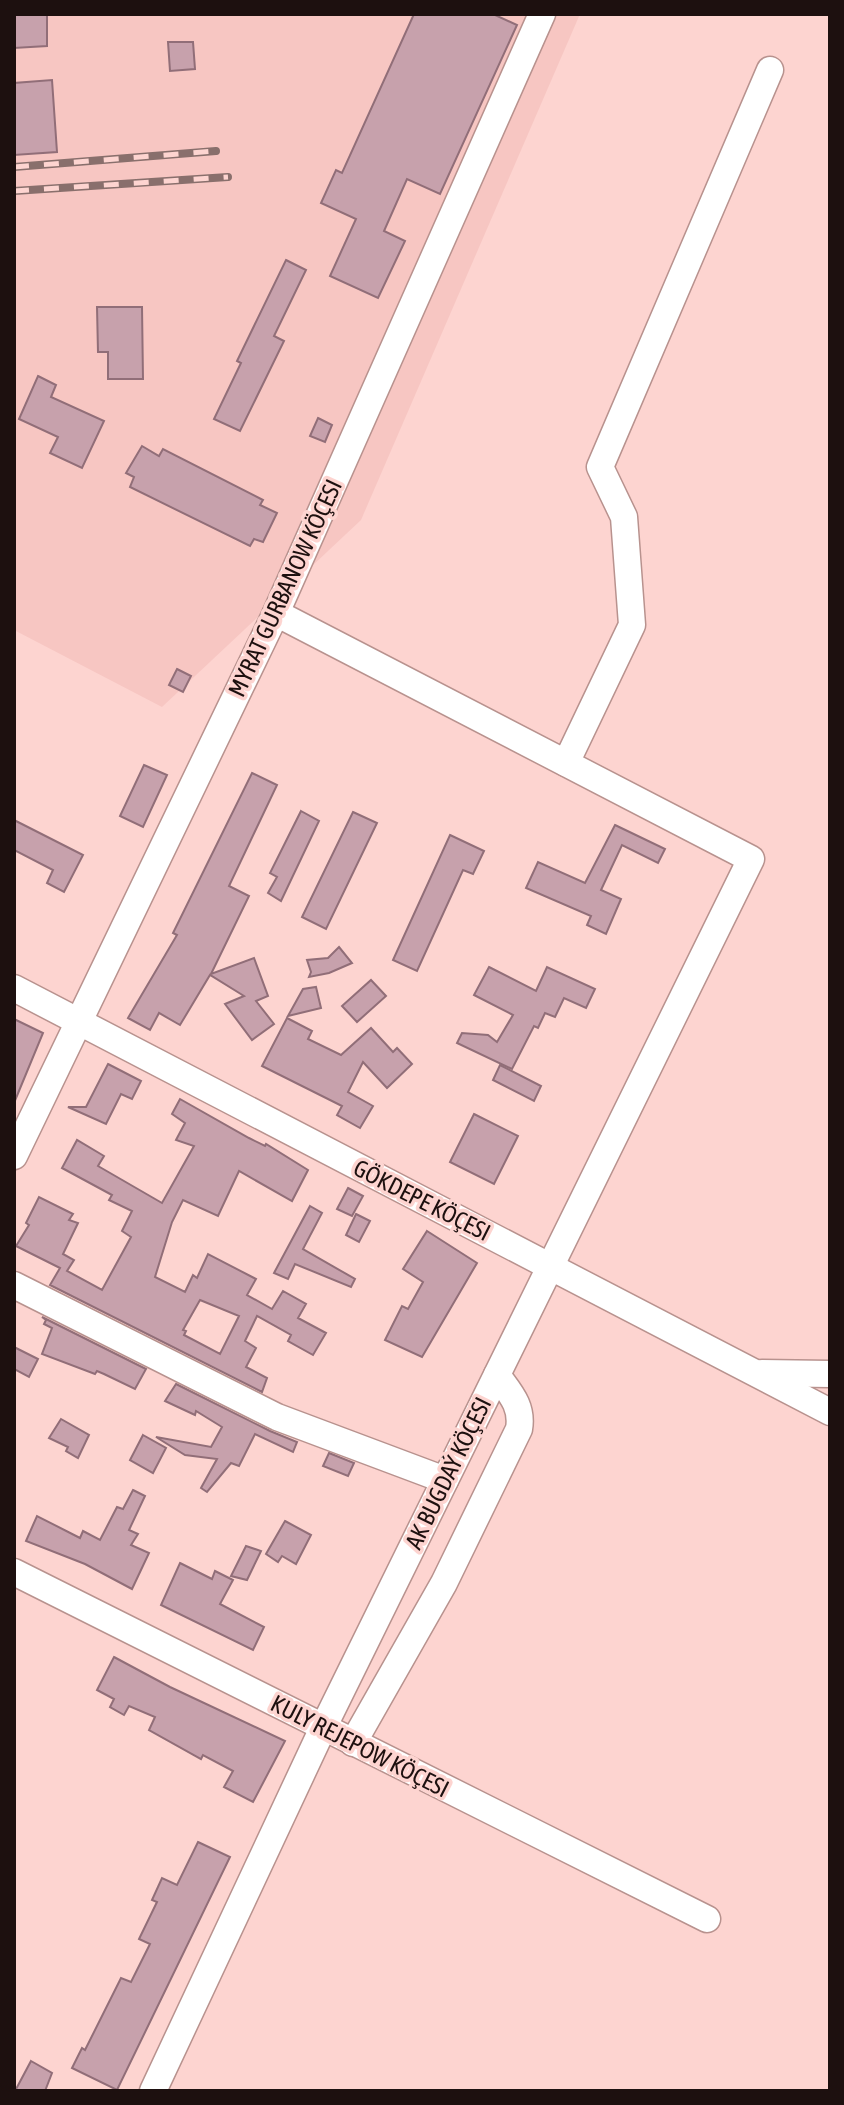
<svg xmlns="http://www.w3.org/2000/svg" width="844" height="2105" font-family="'Asap Condensed',sans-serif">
	<rect width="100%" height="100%" fill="#fdd4d0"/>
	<!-- built -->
	<path fill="#f7c6c2" d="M14,14H580L361,520L162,707L14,630Z"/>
	<!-- building -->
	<g fill="#c7a1ac" stroke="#916e78" stroke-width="2" fill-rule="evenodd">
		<path d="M14,14H47V46L14,48Z"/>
		<path d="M414,14H493L517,25L440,194L407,179L384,231L405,241L378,298L330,276L356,219L321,203L336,170L342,173Z"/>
		<path d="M168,42H193L195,69L170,71Z"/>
		<path d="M52,80L57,152L14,155V83Z"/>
		<path d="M286,260L306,270L274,336L284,341L240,431L214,419L241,363L237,361Z"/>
		<path d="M97,307H142L143,379H108V352H98Z"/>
		<path d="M38,376L56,385L51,397L104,421L82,468L50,453L58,437L19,419Z"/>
		<path d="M318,418L332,425L325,442L310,436Z"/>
		<path d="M142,446L159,456L163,449L263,500L260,505L277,513L263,542L254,539L250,546L130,487L134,477L126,473Z"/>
		<path d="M177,669L191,676L183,692L169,685Z"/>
		<path d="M144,765L167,775L143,827L120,816Z"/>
		<path d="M252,773L277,785L229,886L249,896L211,974L254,958L268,996L256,1001L274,1024L252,1040L225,1004L244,996L210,975L180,1025L159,1013L150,1030L128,1018L177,935L173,933Z"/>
		<path d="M301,811L319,821L281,901L268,893L277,877L270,873Z"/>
		<path d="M353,812L377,823L326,929L302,917Z"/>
		<path d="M14,820L83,855L64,892L47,883L53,870L14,850Z"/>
		<path d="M615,825L665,849L658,863L622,845L601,890L621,899L606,934L587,925L591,916L526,888L538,862L585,883Z"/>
		<path d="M450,835L484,851L473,874L463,870L417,971L393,960Z"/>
		<path d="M339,947L352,963L329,973L309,977L311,972L307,960L328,958Z"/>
		<path d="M489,967L536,991L547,967L595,989L586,1008L564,998L555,1017L545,1013L538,1028L534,1026L512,1069L457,1043L462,1033L488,1035L497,1042L513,1015L474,995Z"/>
		<path d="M371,980L386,996L357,1022L342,1006Z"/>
		<path d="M316,987L321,1008L288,1016L303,989Z"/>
		<path d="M287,1018L312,1031L308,1039L341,1055L371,1028L393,1052L397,1048L412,1064L387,1088L363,1062L348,1092L373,1106L360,1128L337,1115L342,1106L262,1066Z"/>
		<path d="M14,1019L43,1033L14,1103Z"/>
		<path d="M108,1064L141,1081L132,1099L121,1094L106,1124L68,1107H86Z"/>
		<path d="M500,1065L541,1086L534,1101L493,1080Z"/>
		<path d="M180,1099L249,1138L265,1146L266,1144L308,1170L292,1201L239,1171L218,1216L183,1200L172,1222L155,1277L185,1292L193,1275L197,1278L208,1254L256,1279L247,1295L272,1309L283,1291L306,1304L298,1318L326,1333L313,1355L288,1341L291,1335L257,1316L245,1341L256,1348L246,1367L267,1378L262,1392L50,1285L60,1268L16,1246L29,1225L26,1223L39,1197L73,1214L69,1220L78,1223L63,1254L74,1260L67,1271L102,1290L131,1237L122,1231L132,1211L109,1200L112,1195L62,1168L77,1140L104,1156L98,1166L162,1203L194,1146L176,1140L185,1123L172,1114ZM200,1300L239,1316L220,1354L184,1335L186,1331L183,1330Z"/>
		<path d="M474,1114L518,1136L494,1184L450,1162Z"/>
		<path d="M348,1188L363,1196L352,1216L337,1209Z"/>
		<path d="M310,1206L322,1213L303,1249L355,1279L351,1287L295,1264L288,1279L274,1273Z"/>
		<path d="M356,1214L370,1221L359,1242L346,1235Z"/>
		<path d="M427,1231L477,1263L422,1357L385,1340L402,1306L408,1309L423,1282L403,1269Z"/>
		<path d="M42,1317L146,1369L135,1389L104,1374L97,1371L95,1374L42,1354L52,1328L44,1324L46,1320Z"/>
		<path d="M14,1347L38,1359L29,1377L14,1369Z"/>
		<path d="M176,1384L270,1431L297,1442L293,1452L255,1434L239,1466L231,1463L207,1492L201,1488L217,1459L185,1455L156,1437L211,1447L222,1427L196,1411L195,1415L165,1401Z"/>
		<path d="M61,1419L89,1435L78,1458L66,1451L68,1447L49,1438Z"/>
		<path d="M143,1435L166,1448L153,1473L130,1460Z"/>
		<path d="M329,1453L354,1463L348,1476L323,1466Z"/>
		<path d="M133,1490L145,1496L129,1530L138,1534L131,1545L149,1553L132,1589L85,1564L26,1541L37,1516L80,1538L83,1531L100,1540L117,1507L123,1509Z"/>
		<path d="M285,1521L311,1535L296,1564L282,1556L278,1562L266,1554Z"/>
		<path d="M246,1546L261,1551L247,1580L231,1576Z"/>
		<path d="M180,1563L212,1579L215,1571L233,1580L220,1604L264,1627L253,1650L161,1605Z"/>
		<path d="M114,1657L170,1687L285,1741L253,1802L224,1787L233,1771L203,1755L201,1759L149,1730L155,1717L129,1706L124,1715L110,1707L114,1699L97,1690Z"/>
		<path d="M198,1842L230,1857L117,2090L72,2068L82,2048L85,2050L121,1978L131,1982L150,1944L139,1939L157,1902L152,1900L162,1878L177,1885Z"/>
		<path d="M31,2061L52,2073L45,2091H15Z"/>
	</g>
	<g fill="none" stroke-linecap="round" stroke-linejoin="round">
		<defs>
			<g id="minor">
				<path d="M566,763L632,625L624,517L600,467L770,70"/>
				<path d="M14,988L830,1412"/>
				<path d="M14,1156L276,613L542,14"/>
				<path d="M14,1285L277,1417L445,1480"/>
				<path d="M762,1373L830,1374"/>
				<path d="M14,1572L707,1919"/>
				<path d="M353,1743L444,1583L519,1429C523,1406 510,1393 497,1375"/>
				<path d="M153,2091L323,1728L751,859L276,613"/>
			</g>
		</defs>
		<!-- minor casing -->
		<use href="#minor" stroke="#b8928e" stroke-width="29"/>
		<!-- minor -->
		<use href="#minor" stroke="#fff" stroke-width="26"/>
		<defs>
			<g id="rail">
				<path d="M14,167L216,151"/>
				<path d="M14,191L228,177"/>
			</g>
		</defs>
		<!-- rail casing -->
		<use href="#rail" stroke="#896f6c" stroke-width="8"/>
		<!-- rail -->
		<use href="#rail" stroke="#fdd4d0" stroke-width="5" stroke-dasharray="15" stroke-linecap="butt"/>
	</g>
	<g text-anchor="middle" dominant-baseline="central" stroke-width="7" stroke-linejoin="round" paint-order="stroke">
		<!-- street labels -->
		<g font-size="24" fill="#1d100f" stroke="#fdd4d0">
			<text transform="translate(285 588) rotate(-65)">MYRAT GURBANOW KÖÇESI</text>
			<text transform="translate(422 1200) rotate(27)">GÖKDEPE KÖÇESI</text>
			<text transform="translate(448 1473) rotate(-64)">AK BUGDAÝ KÖÇESI</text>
			<text transform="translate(360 1746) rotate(27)">KULY REJEPOW KÖÇESI</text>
		</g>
	</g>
	<!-- border -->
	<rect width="844" height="2105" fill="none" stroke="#1d100f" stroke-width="32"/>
</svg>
